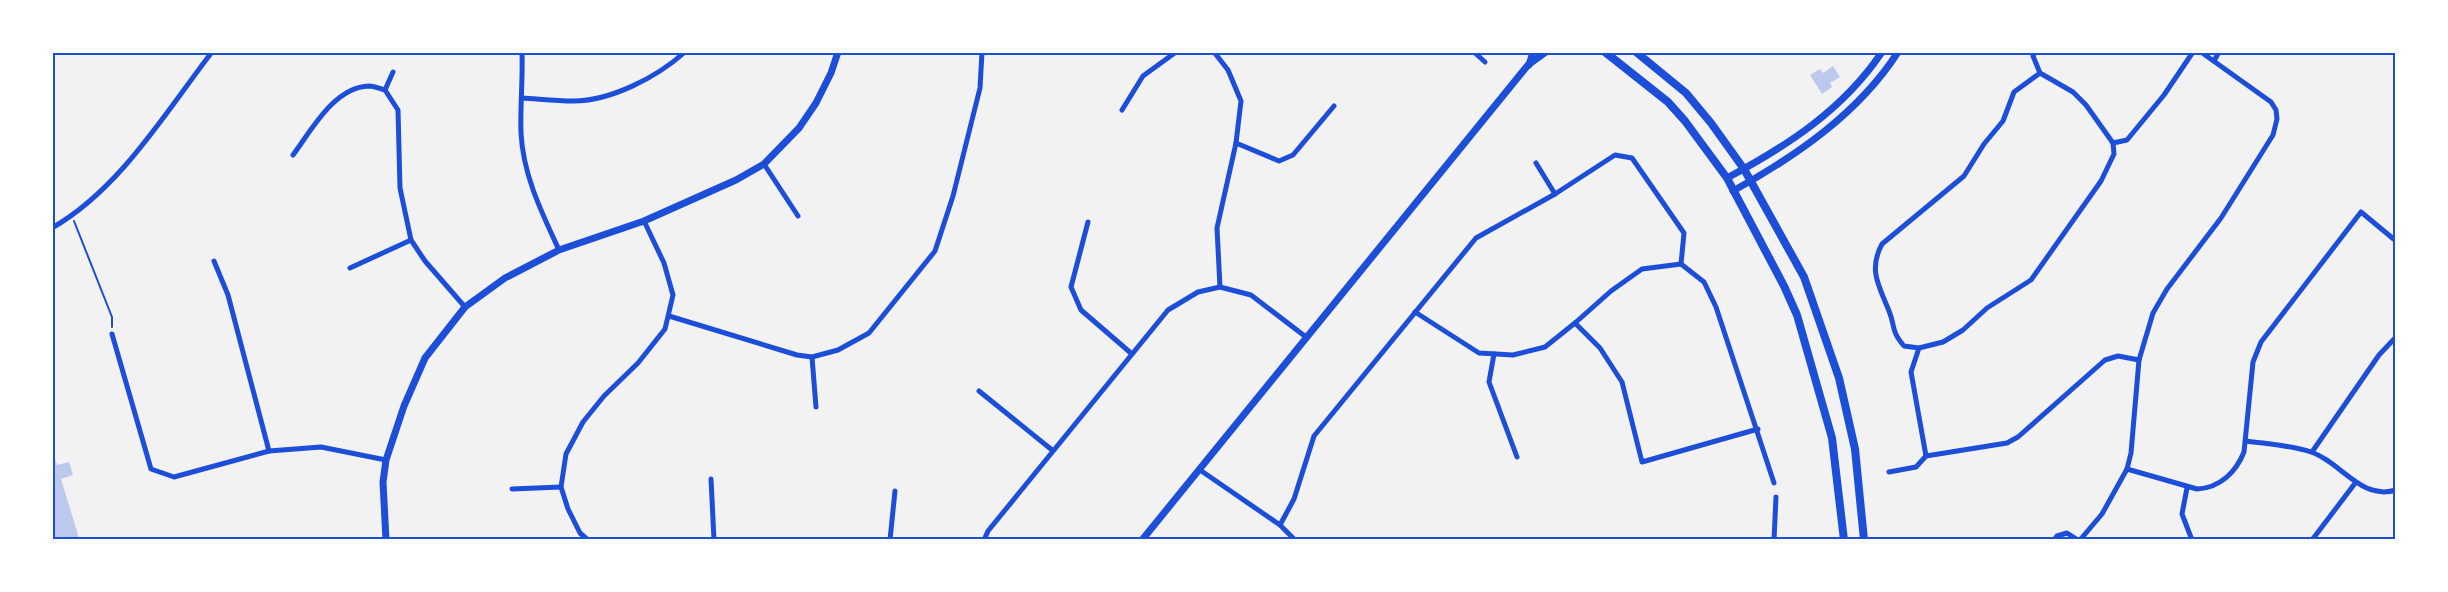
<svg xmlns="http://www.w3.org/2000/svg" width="2448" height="592" font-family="'Fira Sans',sans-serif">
	<rect width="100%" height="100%" fill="#f2f2f2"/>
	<!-- building -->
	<g fill="#bdc9ec">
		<path d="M1833,66L1840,77L1830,83L1832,87L1822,94L1810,75L1820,69L1823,73Z"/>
		<path d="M52,450L57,465L69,462L73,475L61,479L79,538L74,540H52Z"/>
	</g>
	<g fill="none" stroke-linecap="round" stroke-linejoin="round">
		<!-- path -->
		<path stroke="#1d4ed8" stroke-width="2" d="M74,221L112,317V327"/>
		<!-- minor -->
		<g stroke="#1d4ed8" stroke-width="5">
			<path d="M522,52C523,79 520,107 521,133C523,175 542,213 559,250"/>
			<path d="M1214,52L1228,70L1241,101L1236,143L1217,228L1220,287"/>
			<path d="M1474,52L1485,62"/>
			<path d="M2035,52L2033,56L2040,73L2014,92L2003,121L1984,144L1964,176L1882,244C1868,270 1879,286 1889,311C1896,328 1890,329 1904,346L1919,348L1943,342L1963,330L1987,308L2031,280L2101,181L2114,154L2113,143L2086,105L2073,92L2040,73"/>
			<path d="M2214,61L2219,52"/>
			<path d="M385,90L393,72"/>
			<path d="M522,98C539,99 556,101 573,101C611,101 657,77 685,52"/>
			<path d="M1122,110L1143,76L1176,52"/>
			<path d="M1236,143L1279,161L1293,155L1334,106"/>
			<path d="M2113,143L2127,140L2164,95L2193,52"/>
			<path d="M293,155C311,131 334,87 369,86C374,86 380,89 385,90L398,110L400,188L411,240L425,261L465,307"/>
			<path d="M1536,163L1555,194"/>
			<path d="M764,164L798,216"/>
			<path d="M1088,222L1071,287L1081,310L1132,354"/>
			<path d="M52,228C120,189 165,113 212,52"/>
			<path d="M214,261L228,295L269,451"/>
			<path d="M350,268L411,240"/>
			<path d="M1415,312L1479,353L1513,355L1545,347L1575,323L1611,291L1642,269L1681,264L1704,282L1716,307L1774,483"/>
			<path d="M669,316L797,355L812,357L838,350L869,333L935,251L953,196L980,88L982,52"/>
			<path d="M1575,323L1600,348L1622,382L1642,462L1758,429"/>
			<path d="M112,334L151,469L174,477L269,451L321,447L386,460"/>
			<path d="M1919,348L1911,372L1926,456L2007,443L2018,437L2105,360L2118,356L2139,360"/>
			<path d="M1494,354L1489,382L1517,457"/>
			<path d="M812,357L816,407"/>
			<path d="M979,391L1052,450"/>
			<path d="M2246,441C2267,444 2290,445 2311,452C2341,462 2361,501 2396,490"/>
			<path d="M2312,452L2379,355L2396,337"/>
			<path d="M2127,469L2197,489C2220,488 2236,472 2244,452L2253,362L2261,342L2361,212L2396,241"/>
			<path d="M1200,470L1280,525L1295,540"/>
			<path d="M1889,472L1916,467L1926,456"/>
			<path d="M711,479L714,540"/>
			<path d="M2187,488L2182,514L2192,540"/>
			<path d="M512,489L561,487"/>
			<path d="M1280,525L1294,499L1314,436L1476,238L1555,194L1615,155L1632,158L1684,233L1681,264"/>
			<path d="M588,540L580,533L568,509L561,487L566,454L583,422L604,396L638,363L665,329L673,295L664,263L644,221"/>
			<path d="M890,540L895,491"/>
			<path d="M984,540L988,531L1168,310L1198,292L1220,287L1251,295L1306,337"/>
			<path d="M1774,540L1776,497"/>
			<path d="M2054,540L2057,536L2067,533L2078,540"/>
			<path d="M2080,540L2102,514L2127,469L2131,453L2139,360L2153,313L2167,289L2221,218L2273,135L2277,119L2276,110L2271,102L2201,52"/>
			<path d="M2312,540L2356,482"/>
		</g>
		<!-- tertiary -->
		<g stroke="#1d4ed8" stroke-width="7">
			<path d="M1529,65L1533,52"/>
			<path d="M1727,178C1787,146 1843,110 1882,52"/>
			<path d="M1733,191C1796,156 1859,113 1898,52"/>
			<path d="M386,540L383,482L386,460L404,406L425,358L465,307L505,278L559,250L644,221L736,180L764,164L799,128L816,103L831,73L838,52"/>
			<path d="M1142,540L1528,65L1546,52"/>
		</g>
		<!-- secondary -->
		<g stroke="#1d4ed8" stroke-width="8">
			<path d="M1605,52L1668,102L1685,121L1727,178L1784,286L1797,315L1832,438L1844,540"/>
			<path d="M1636,52L1686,93L1711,123L1744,169L1804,277L1839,378L1855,449L1864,540"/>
		</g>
	</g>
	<!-- border -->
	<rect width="2448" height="592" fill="none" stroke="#ffffff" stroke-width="108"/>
	<rect x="54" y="54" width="2340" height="484" fill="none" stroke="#1d4ed8" stroke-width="2"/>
</svg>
